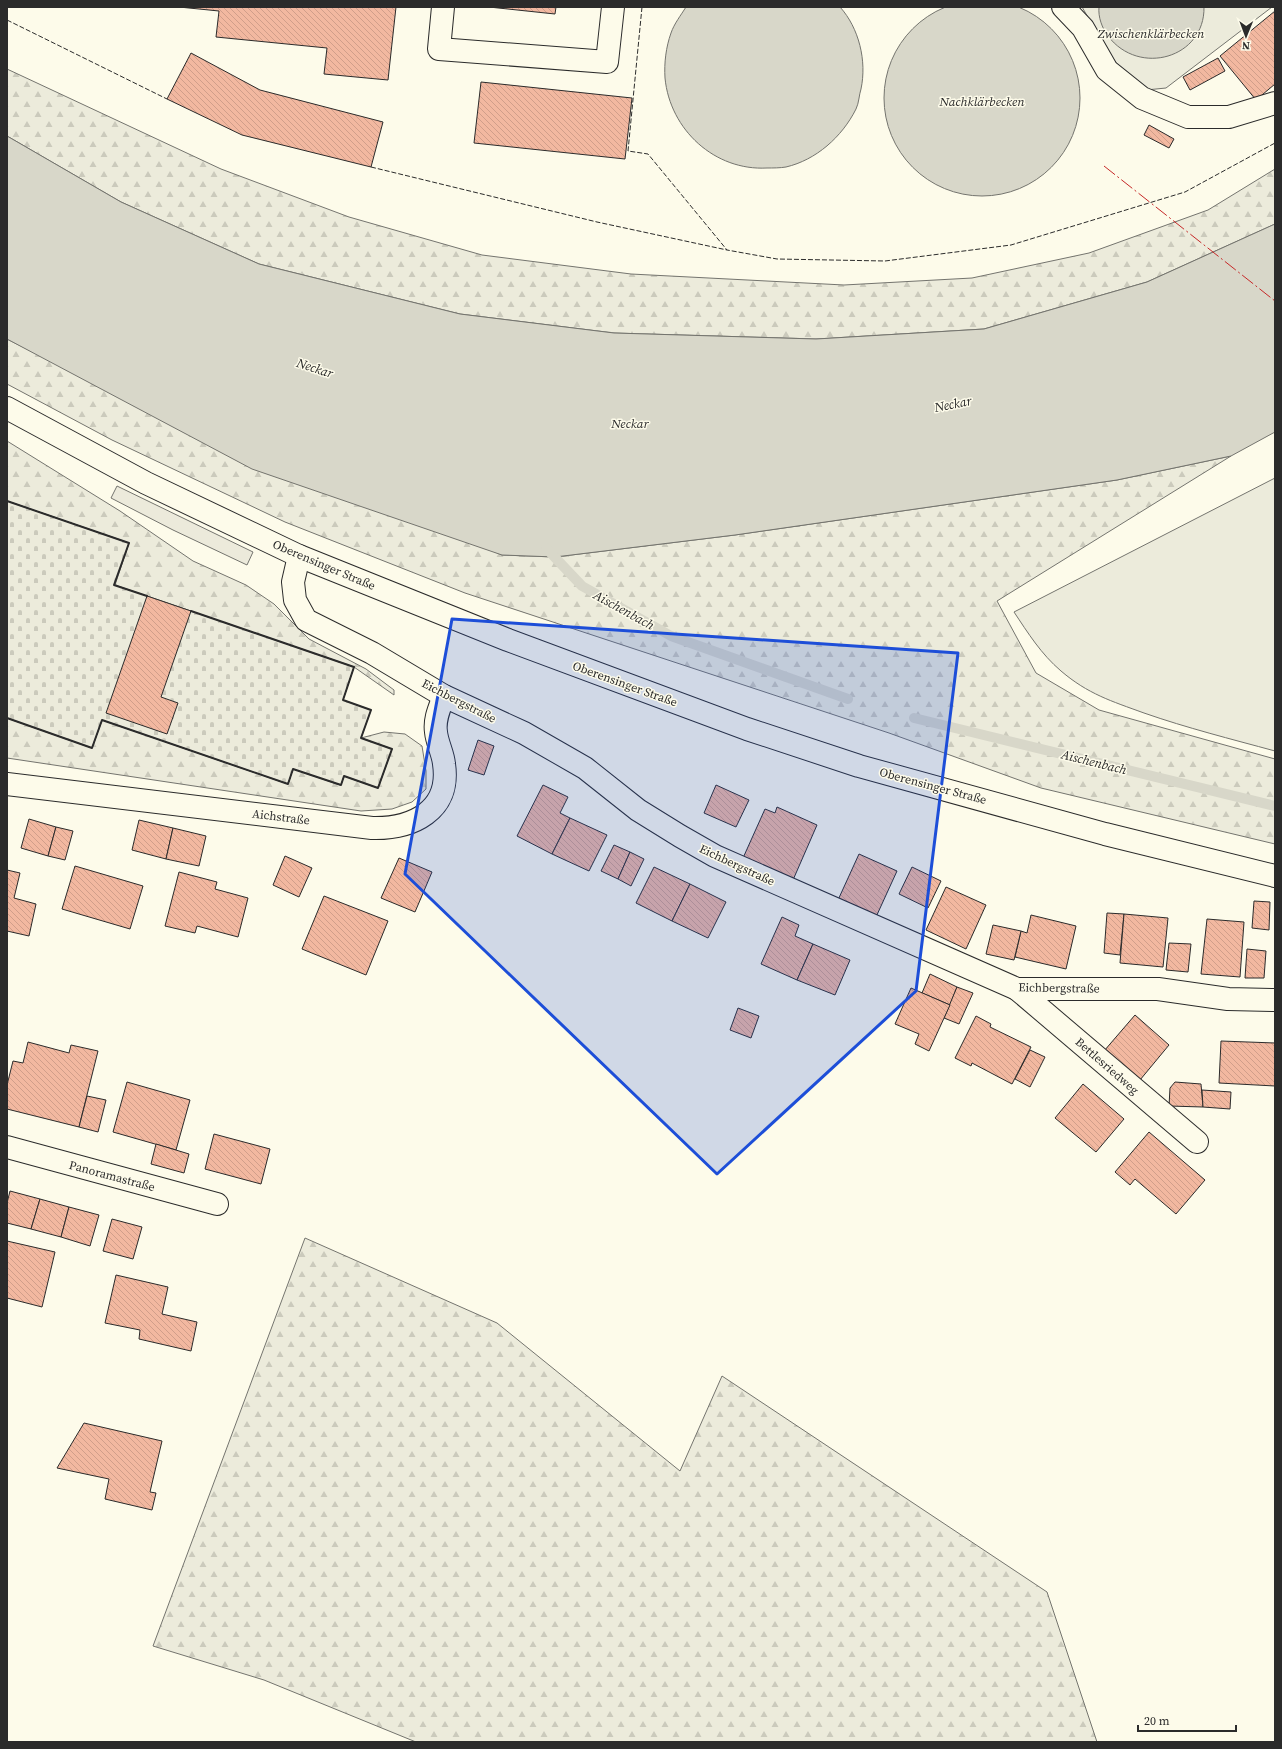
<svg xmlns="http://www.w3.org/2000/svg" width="1282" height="1749" font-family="'Source Serif 4',serif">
	<defs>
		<pattern id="forest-firs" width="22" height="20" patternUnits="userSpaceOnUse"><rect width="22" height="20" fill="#ecebdb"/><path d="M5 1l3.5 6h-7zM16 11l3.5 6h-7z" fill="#cbcabc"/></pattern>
		<pattern id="cemetery-stones" width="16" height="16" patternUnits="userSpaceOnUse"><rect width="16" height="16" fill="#ecebdb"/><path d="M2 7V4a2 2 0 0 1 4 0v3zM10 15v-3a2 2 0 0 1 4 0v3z" fill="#cbcabc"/></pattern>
		<pattern id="building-back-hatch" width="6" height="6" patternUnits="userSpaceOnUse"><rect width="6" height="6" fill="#f2b8a0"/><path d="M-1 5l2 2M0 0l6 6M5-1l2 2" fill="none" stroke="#d09e8a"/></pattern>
	</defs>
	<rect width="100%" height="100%" fill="#fdfbea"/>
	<!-- grass -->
	<g fill="#ecebdb" stroke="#74746e">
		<path d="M1082,7H1272L1166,88L1146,90L1125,75L1109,53Z"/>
		<path d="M1275,478V751C1231,739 1187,728 1144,713C1111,701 1088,694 1061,671C1041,654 1028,633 1014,612Z"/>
	</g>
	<!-- forest -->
	<g fill="url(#forest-firs)" stroke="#74746e">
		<path d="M7,69L221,169L349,217L482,255L631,274L844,285L972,278L1089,253L1208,210L1275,169V224L1147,282L984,329L816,339L614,333L460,314L259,264L121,202L7,136Z"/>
		<path d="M7,339L37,354L502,555L555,557L735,535L1117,480L1231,456L997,601L1036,673L1099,710L1275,759V844L1041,788L889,733L465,593L285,522L112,440L7,384Z"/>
		<path d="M7,441L120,511L193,561L246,585L274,604L309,639L366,669L394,690V695L354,667L114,585L129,543L7,501Z"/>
		<path d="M7,718L92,748L102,720L288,784L293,769L340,785L344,776L378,788L392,749L361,738L384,732L405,734L422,746L426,771V789L412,802L392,809L361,811L7,758Z"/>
		<path d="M305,1238L497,1323L680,1471L722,1376L1047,1592L1097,1742H416L264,1680L153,1646Z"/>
	</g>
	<!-- cemetery -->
	<path fill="url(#cemetery-stones)" stroke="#74746e" d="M7,501L129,543L115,585L354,667L343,700L371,710L361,738L392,749L378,788L344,776L341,785L293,769L288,784L102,720L92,748L7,718Z"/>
	<!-- parking -->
	<path fill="#eceadb" stroke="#74746e" d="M117,486L253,552L247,565L173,530L111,498Z"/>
	<!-- water -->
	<g fill="#d8d7c9" stroke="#74746e">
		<circle cx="982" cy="98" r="98"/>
		<path d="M686,7H840C859,28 867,61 861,89C859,95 859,103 856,109C842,137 816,160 786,167C780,168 773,168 767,168C715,171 670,130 665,78C664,63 666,47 671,33C674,24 681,15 686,7Z"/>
		<path d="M1099,7H1204C1205,58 1139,77 1108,36C1102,28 1098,17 1099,7Z"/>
		<path d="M7,136L121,202L259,264L460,314L614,333L816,339L984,329L1147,282L1275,224V432L1231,456L1117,480L735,535L555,557L502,555L252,469L7,339Z"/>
	</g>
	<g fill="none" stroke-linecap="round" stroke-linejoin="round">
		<!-- stream -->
		<g stroke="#d8d7c9" stroke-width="10">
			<path d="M546,548L582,586L671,636L848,699"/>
			<path d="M914,718L1275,806"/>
		</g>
	</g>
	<!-- building -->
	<g fill="url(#building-back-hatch)" stroke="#2b2b2b">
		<path d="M179,7H396L388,80L324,74L327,48L216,37L219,11Z"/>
		<path d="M489,7H556L555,14Z"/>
		<path d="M1275,11V84L1256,100L1220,56Z"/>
		<path d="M191,53L260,90L383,122L371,167L242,135L167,99Z"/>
		<path d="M1218,58L1225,71L1190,90L1183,77Z"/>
		<path d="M481,82L632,98L625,159L474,143Z"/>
		<path d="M1149,125L1174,139L1169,148L1144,135Z"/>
		<path d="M147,596L191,611L161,697L178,703L167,734L106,713Z"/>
		<path d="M478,740L494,746L484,775L468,770Z"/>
		<path d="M543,785L568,797L560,813L570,818L552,854L517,836Z"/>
		<path d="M716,785L749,800L736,827L704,813Z"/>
		<path d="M777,807L817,825L793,880L743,858L765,809L775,813Z"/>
		<path d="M570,818L607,835L589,871L552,854Z"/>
		<path d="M29,819L56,827L48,856L21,848Z"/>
		<path d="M139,820L173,828L166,859L132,850Z"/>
		<path d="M56,827L73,831L65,860L48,856Z"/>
		<path d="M173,828L206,836L199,866L166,859Z"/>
		<path d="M614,845L630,852L618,879L601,871Z"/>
		<path d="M630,852L644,859L631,886L618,879Z"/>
		<path d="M859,854L897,871L876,917L838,900Z"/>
		<path d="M285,856L312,868L299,897L273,885Z"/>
		<path d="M399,858L432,872L415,912L381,898Z"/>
		<path d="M75,866L143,886L130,929L62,909Z"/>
		<path d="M654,867L690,884L672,921L636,903Z"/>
		<path d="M912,867L941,881L928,908L899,894Z"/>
		<path d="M7,870L20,873L14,898L36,904L29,936L7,931Z"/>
		<path d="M179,872L217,882L215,889L248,898L238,937L197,926L195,933L165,926Z"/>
		<path d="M690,884L726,902L708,938L672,921Z"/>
		<path d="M946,887L986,905L966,949L926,930Z"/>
		<path d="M324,896L388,921L366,975L302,949Z"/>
		<path d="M1254,901L1270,902L1269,930L1252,928Z"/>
		<path d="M1107,913L1124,914L1120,955L1104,953Z"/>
		<path d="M1124,914L1168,918L1163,967L1120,963Z"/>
		<path d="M1031,915L1076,926L1066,969L1015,957L1021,931L1027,933Z"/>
		<path d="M782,917L799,925L795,936L813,944L797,980L761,964Z"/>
		<path d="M1207,919L1244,922L1240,977L1201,974Z"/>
		<path d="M993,925L1021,931L1014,960L986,954Z"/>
		<path d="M1169,943L1191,944L1188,972L1166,970Z"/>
		<path d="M813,944L850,960L835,995L797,980Z"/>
		<path d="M1247,949L1266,951L1264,978H1245Z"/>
		<path d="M930,974L957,987L950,1005L922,993Z"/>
		<path d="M957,987L973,993L959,1024L944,1018Z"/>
		<path d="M911,988L950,1005L929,1051L915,1044L919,1034L895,1024Z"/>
		<path d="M738,1008L759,1016L751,1038L730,1030Z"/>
		<path d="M1135,1015L1169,1045L1140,1080L1104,1051Z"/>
		<path d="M976,1016L991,1024L990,1027L1031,1047L1012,1084L972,1063L971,1066L955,1058Z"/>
		<path d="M1221,1041L1275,1043V1086L1219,1083Z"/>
		<path d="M28,1042L69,1053L71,1045L98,1051L79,1127L7,1109V1085L13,1061L23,1063Z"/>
		<path d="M1030,1050L1045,1057L1030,1087L1015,1079Z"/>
		<path d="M127,1082L190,1100L176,1150L113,1132Z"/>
		<path d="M1175,1082L1201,1084L1203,1107L1169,1106L1170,1088Z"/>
		<path d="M1083,1084L1124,1119L1096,1152L1055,1118Z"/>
		<path d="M1202,1090L1231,1092L1230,1109L1203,1107Z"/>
		<path d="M87,1096L106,1100L98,1132L79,1127Z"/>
		<path d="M1149,1132L1205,1180L1176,1214L1135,1179L1130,1185L1115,1172Z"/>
		<path d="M214,1134L270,1149L261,1184L205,1169Z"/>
		<path d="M156,1144L189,1154L184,1173L151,1164Z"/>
		<path d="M10,1191L40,1199L31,1229L7,1223V1203Z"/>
		<path d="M40,1199L69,1207L61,1237L31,1229Z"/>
		<path d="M69,1207L99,1215L90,1246L61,1237Z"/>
		<path d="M112,1219L142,1227L133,1259L103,1251Z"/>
		<path d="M7,1241L55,1252L42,1307L7,1298Z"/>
		<path d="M116,1275L168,1287L162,1314L197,1322L191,1351L139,1339L140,1330L105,1323Z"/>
		<path d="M84,1423L162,1441L150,1492L156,1493L152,1510L105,1499L109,1479L57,1468Z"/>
	</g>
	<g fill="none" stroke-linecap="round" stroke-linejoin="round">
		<defs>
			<g id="minor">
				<path d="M443,7L439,49L607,62L613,7"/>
				<path d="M1063,7L1083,28L1107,70L1142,98L1188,117H1229L1275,103"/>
				<path d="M7,408L146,483L299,556L508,640L653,694L747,729L859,766L1105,834L1275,876"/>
				<path d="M299,556L293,582L295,600L306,620L372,653L444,696L524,733L585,768L638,810L680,836L715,856L1017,989H1158L1228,999L1275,1000"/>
				<path d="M7,784L372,828C412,829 451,811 444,764C443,753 437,743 436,732C434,719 440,707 444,696"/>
				<path d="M1017,989L1197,1142"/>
				<path d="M7,1147L217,1204"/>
			</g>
		</defs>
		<!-- minor casing -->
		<use href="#minor" stroke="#2b2b2b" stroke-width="24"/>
		<!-- minor -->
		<use href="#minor" stroke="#fdfbea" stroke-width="22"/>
		<!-- fence -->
		<g stroke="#2b2b2b" stroke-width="1" stroke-dasharray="5 2" stroke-linecap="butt">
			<path d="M642,7L628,151L648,154L727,250L777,259L885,261L1011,245L1185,192L1275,143"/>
			<path d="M7,20L167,99"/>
			<path d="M371,167L597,222L727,250"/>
		</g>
		<!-- wall -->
		<g stroke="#2b2b2b" stroke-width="2">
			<path d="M7,501L129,543L114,585L147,596"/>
			<path d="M7,718L92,748L102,720L288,784L293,769L341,785L344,776L378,788L392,749L361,738L371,710L343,700L354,667L191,611"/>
		</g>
		<!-- power -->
		<path stroke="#c62828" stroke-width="1" stroke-dasharray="14 3 2 3" stroke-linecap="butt" d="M1104,166L1275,301"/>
	</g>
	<!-- marked area -->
	<path fill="#1d4ed8" fill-opacity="0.2" stroke="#1d4ed8" stroke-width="3" stroke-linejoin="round" d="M452,619L958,653L916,991L717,1174L405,874Z"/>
	<g text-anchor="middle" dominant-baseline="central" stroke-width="3" stroke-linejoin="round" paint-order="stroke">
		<!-- street labels -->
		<g font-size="12" fill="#2b2b2b" stroke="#fdfbea">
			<text transform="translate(324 565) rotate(23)">Oberensinger Straße</text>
			<text transform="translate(625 684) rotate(20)">Oberensinger Straße</text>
			<text transform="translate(459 701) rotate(27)">Eichbergstraße</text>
			<text transform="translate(933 786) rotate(15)">Oberensinger Straße</text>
			<text transform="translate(281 817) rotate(7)">Aichstraße</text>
			<text transform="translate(737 865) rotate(25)">Eichbergstraße</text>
			<text transform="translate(1059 988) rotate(1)">Eichbergstraße</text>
			<text transform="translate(1107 1066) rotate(41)">Bettlesriedweg</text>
			<text transform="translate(112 1176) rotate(15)">Panoramastraße</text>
		</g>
		<!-- water labels -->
		<g font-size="13" font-style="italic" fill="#2b2b2b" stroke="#fdfbea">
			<text x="1151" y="33">Zwischenklärbecken</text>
			<text x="982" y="101">Nachklärbecken</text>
			<text transform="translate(315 368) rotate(18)">Neckar</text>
			<text transform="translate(953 404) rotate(-11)">Neckar</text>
			<text x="630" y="423">Neckar</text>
			<text transform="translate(624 610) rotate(29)">Aischenbach</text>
			<text transform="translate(1094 762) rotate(14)">Aischenbach</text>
		</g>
	</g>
	<!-- border -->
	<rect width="1282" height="1749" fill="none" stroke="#2b2b2b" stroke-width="16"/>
	<!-- north arrow -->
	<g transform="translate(1246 36) rotate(181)" stroke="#fdfbea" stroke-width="3" paint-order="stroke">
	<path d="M0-3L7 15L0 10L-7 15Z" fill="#2b2b2b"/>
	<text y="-6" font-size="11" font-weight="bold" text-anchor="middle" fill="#2b2b2b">N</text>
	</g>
	<!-- scale -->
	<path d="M1138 1725v6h98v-6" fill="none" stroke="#2b2b2b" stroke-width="2"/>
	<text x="1144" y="1725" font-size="12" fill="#2b2b2b" stroke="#fdfbea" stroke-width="3" paint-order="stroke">20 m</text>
</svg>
